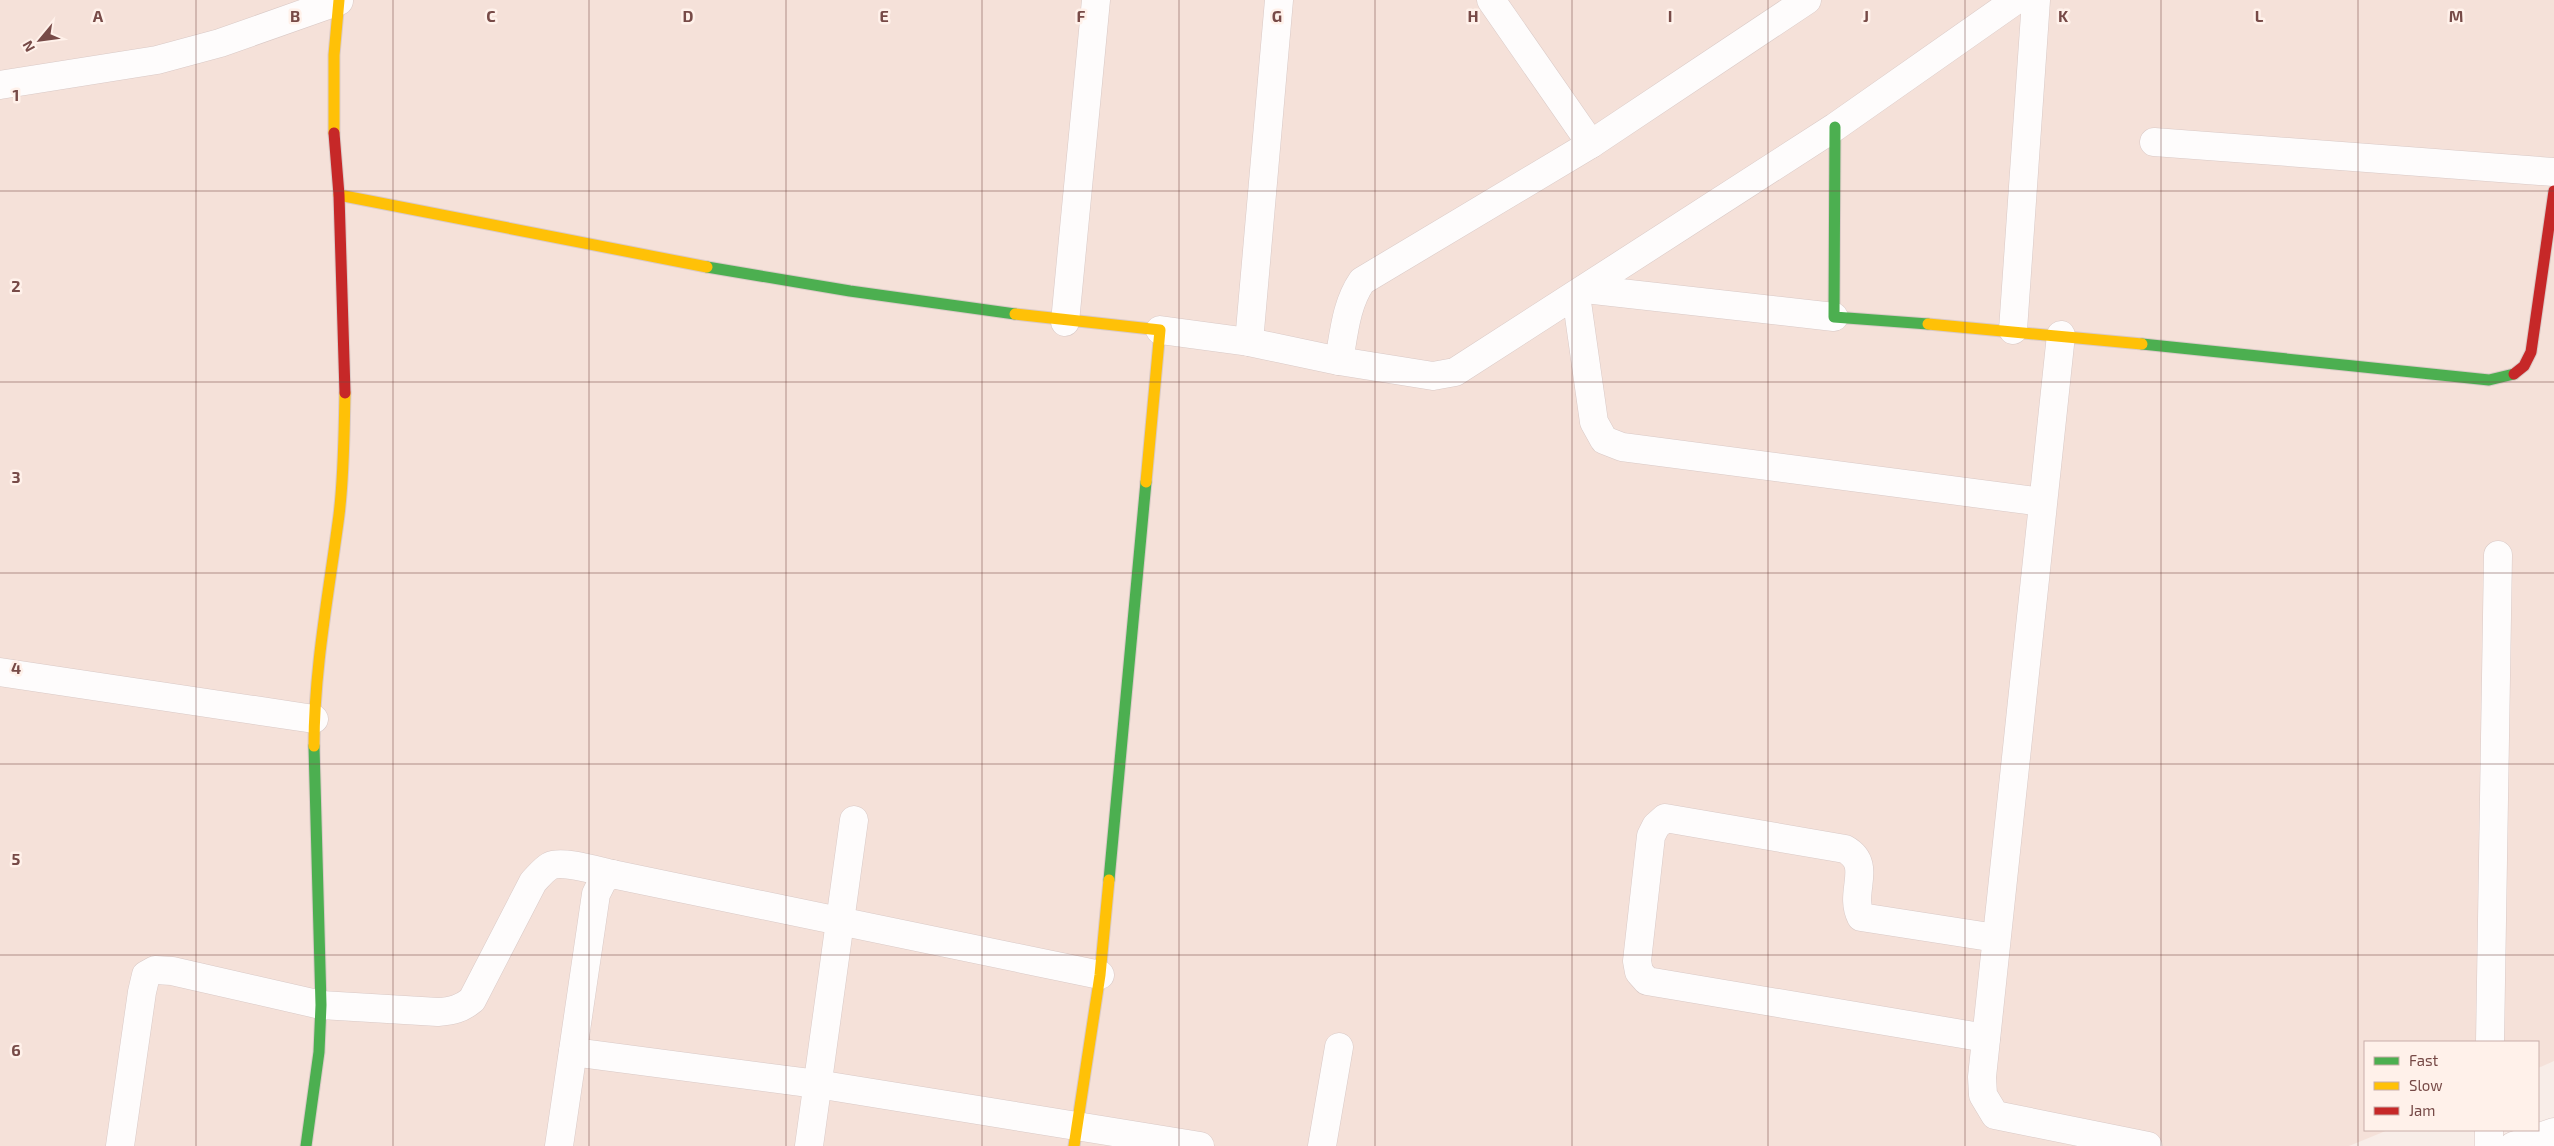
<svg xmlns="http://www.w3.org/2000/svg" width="2554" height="1146" font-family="'Exo 2',sans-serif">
	<rect width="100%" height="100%" fill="#f8ede8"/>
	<!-- residential -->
	<path fill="#f5e1d9" d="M0,0H2554V1061L2538,1068V1042H2365V1130H2388L2349,1146H0Z"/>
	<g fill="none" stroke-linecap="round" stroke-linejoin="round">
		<defs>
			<g id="street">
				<path d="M1491,0L1591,144"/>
				<path d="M0,85L157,60L220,43L339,1"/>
				<path d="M2154,142L2554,172"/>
				<path d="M1585,289L1834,317"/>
				<path d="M1576,295L1594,422L1604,440L1622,447L2042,502"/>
				<path d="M1065,322L1096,0"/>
				<path d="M1160,330L1249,342L1339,361L1433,376L1455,372L1835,127L2016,0"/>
				<path d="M2013,330L2036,0"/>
				<path d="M2061,335L1982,1077L1983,1095L1995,1115L2148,1146"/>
				<path d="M1249,342L1279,0"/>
				<path d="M1339,361C1344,333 1346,304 1362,281L1591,144L1807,0"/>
				<path d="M0,672L314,719"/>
				<path d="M1986,1038L1647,981L1639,972L1637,961L1651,836L1656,826L1665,818L1845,849C1874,865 1848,892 1861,917L1996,938"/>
				<path d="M2490,1042L2498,555"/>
				<path d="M573,1052L817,1084L1200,1146"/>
				<path d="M120,1146L142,992L146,975L155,970L172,971L321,1005L438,1012C452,1011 461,1009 472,1000L533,882C538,877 543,870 550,866C562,860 598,871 612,874"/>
				<path d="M559,1146L596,894L603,880L612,874L1100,975"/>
				<path d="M809,1146L854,820"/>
				<path d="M1322,1146L1339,1047"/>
				<path d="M2489,1146V1130"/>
				<path d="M2513,1146L2554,1132"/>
			</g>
			<g id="fast">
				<path d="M1835,127L1834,317L1928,324"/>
				<path d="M707,267L850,291L1015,314"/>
				<path d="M2142,344L2489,380L2514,374"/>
				<path d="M1109,880L1146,482"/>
				<path d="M306,1146L319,1052L321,1005L314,746"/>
			</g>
			<g id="slow">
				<path d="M334,133V55L339,0"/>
				<path d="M339,195L707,267"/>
				<path d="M1015,314L1160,330L1146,482"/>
				<path d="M1928,324L2142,344"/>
				<path d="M314,746C314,668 329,592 339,515C344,475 344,434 345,393"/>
				<path d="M1074,1146L1100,975L1109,880"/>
			</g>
			<g id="jam">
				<path d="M334,133L339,195L345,393"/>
				<path d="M2514,374L2524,366L2531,352L2554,191"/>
			</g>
		</defs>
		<!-- street casing -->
		<use href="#street" stroke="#d9c9c6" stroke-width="29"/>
		<!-- fast casing -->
		<use href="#fast" stroke="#dacac7" stroke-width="13"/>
		<!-- slow casing -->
		<use href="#slow" stroke="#dacac7" stroke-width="13"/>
		<!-- jam casing -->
		<use href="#jam" stroke="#dacac7" stroke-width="13"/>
		<!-- street -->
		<use href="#street" stroke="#fefcfc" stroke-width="28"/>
		<!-- fast -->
		<use href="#fast" stroke="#4caf50" stroke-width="11"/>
		<!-- slow -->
		<use href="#slow" stroke="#ffc107" stroke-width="11"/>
		<!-- jam -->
		<use href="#jam" stroke="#c62828" stroke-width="11"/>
	</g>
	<!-- grid -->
	<path fill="none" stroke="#774a47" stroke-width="1" stroke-opacity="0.55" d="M196,0V1146M393,0V1146M589,0V1146M786,0V1146M982,0V1146M1179,0V1146M1375,0V1146M1572,0V1146M1768,0V1146M1965,0V1146M2161,0V1146M2358,0V1146M0,191H2554M0,382H2554M0,573H2554M0,764H2554M0,955H2554"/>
	<g font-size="16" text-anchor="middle" font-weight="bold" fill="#774a47" stroke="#fff1ea" stroke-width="5" stroke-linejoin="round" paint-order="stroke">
		<text x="98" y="22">A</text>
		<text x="295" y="22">B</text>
		<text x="491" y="22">C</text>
		<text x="688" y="22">D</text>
		<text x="884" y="22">E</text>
		<text x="1081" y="22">F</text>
		<text x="1277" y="22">G</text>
		<text x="1473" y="22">H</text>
		<text x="1670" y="22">I</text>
		<text x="1866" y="22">J</text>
		<text x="2063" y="22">K</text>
		<text x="2259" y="22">L</text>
		<text x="2456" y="22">M</text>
		<text x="16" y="101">1</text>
		<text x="16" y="292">2</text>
		<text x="16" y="483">3</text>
		<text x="16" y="674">4</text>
		<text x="16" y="865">5</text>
		<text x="16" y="1056">6</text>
	</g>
	<!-- legend -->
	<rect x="2364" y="1041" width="175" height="90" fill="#fff1ea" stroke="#c9aea9"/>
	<rect x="2374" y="1057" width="25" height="8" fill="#4caf50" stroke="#c9aea9"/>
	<text x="2409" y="1066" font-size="15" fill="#774a47">Fast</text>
	<rect x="2374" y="1082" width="25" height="8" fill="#ffc107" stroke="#c9aea9"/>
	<text x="2409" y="1091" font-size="15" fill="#774a47">Slow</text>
	<rect x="2374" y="1107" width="25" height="8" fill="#c62828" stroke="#c9aea9"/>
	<text x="2409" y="1116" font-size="15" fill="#774a47">Jam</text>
	<!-- north arrow -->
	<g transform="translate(40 40) rotate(241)" stroke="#fff1ea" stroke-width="4" paint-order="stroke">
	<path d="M0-4L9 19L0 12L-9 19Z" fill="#774a47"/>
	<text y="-8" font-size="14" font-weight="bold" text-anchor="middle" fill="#774a47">N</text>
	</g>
</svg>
